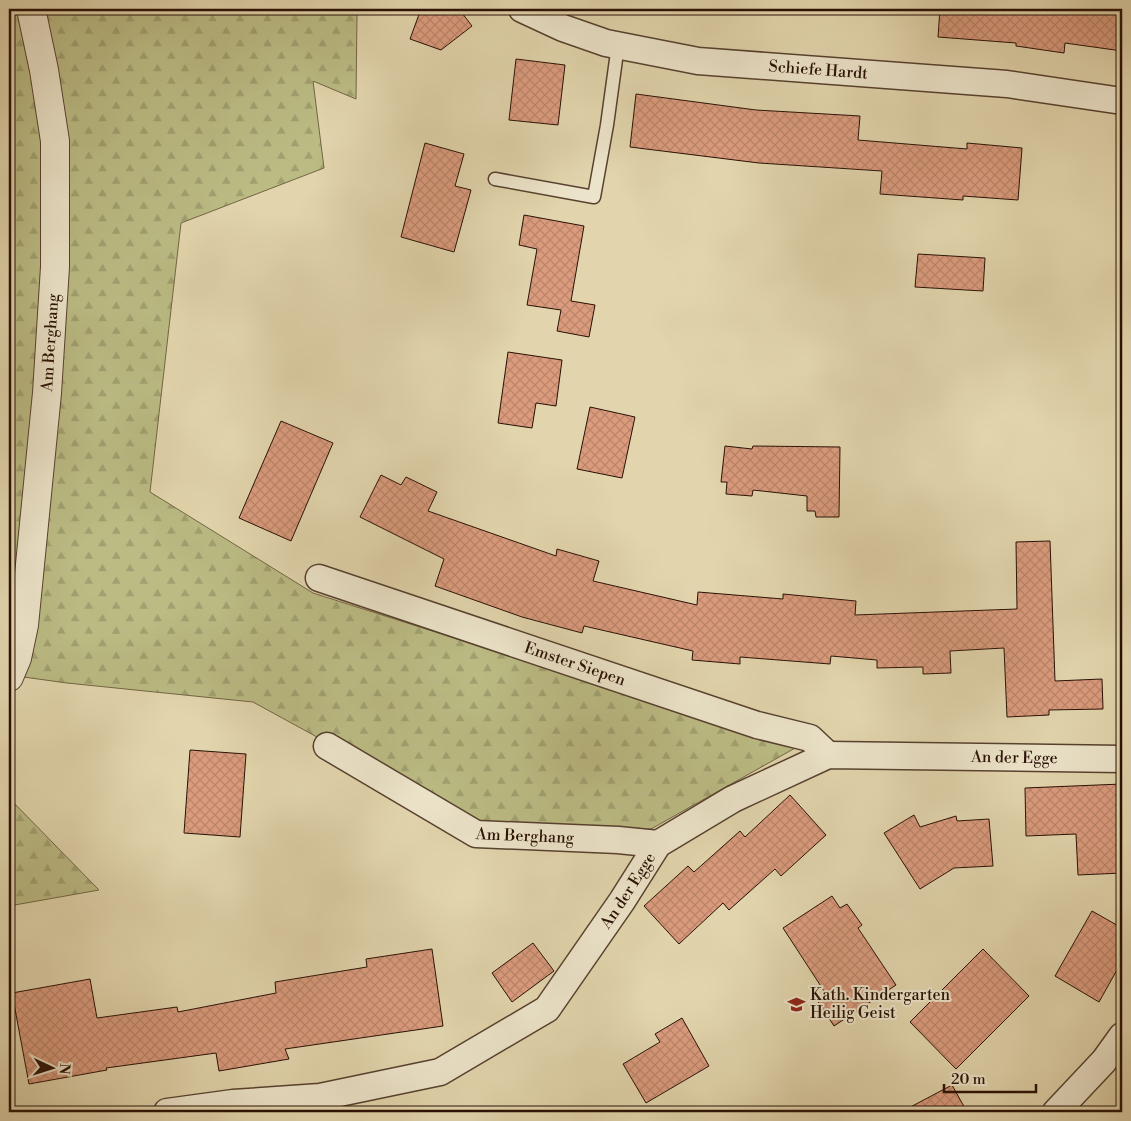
<svg xmlns="http://www.w3.org/2000/svg" width="1131" height="1121" font-family="'Libre Bodoni',serif">
	<defs>
		<pattern id="forest-firs" width="22" height="20" patternUnits="userSpaceOnUse" patternTransform="scale(1.25)"><rect width="22" height="20" fill="#bbbb84"/><path d="M5 1l3.5 6h-7zM16 11l3.5 6h-7z" fill="#a1a070"/></pattern>
		<pattern id="building-cross-hatch" width="8" height="8" patternUnits="userSpaceOnUse" patternTransform="scale(1.25)"><rect width="8" height="8" fill="#db9c7e"/><path d="M0 0l8 8M0 8l8-8" fill="none" stroke="#bc856b"/></pattern>
	</defs>
	<rect width="100%" height="100%" fill="#e2d5ad"/>
	<filter id="stains"><feTurbulence type="fractalNoise" baseFrequency=".004" numOctaves="4"/><feColorMatrix values="0 0 0 0 .2 0 0 0 0 .09 0 0 0 0 .02 0 0 0 .5 -.17"/></filter>
	<radialGradient id="worn" r=".72"><stop offset=".6" stop-color="#630" stop-opacity="0"/><stop offset="1" stop-color="#630" stop-opacity=".3"/></radialGradient>
	<!-- forest -->
	<g fill="url(#forest-firs)" stroke="#726644">
		<path d="M9,9H360L357,13L356,99L313,81L324,168L181,223L150,492L313,593L797,747L651,829H485L253,702L67,683L9,675Z"/>
		<path d="M9,798L99,890L9,906Z"/>
	</g>
	<!-- building -->
	<g fill="url(#building-cross-hatch)" stroke="#291005">
		<path d="M421,9H459L472,26L441,50L410,39Z"/>
		<path d="M940,9H1122V51L1065,43L1064,53L1016,46V43L938,37Z"/>
		<path d="M516,59L565,65L558,125L509,120Z"/>
		<path d="M636,94L756,110L860,116L858,140L967,149V143L1022,148L1018,200L963,196V200L880,194L882,171L759,163L630,147Z"/>
		<path d="M425,143L464,154L455,186L471,190L454,252L401,237Z"/>
		<path d="M524,215L584,226L571,301L595,305L589,337L557,331L561,310L527,305L537,249L519,245Z"/>
		<path d="M918,254L985,258L983,291L915,287Z"/>
		<path d="M508,352L562,360L556,406L536,403L532,428L498,423Z"/>
		<path d="M590,407L635,417L622,478L577,469Z"/>
		<path d="M281,421L333,443L291,541L239,518Z"/>
		<path d="M725,446L752,449L753,446L840,447L839,517H816L815,511H807V496L753,490L752,496L726,494L727,482H721Z"/>
		<path d="M381,475L401,485L406,477L437,492L428,511L556,556L557,549L599,561L593,581L697,605L698,592L783,599V594L856,601L855,615L1017,609L1016,542L1050,541L1055,681L1102,679L1103,709L1049,710V715L1007,717L1004,648L950,651L951,673L923,674V667L877,668V660L831,656L830,664L740,657V664L692,660L693,651L584,626L582,633L522,617L435,586L444,559L360,517Z"/>
		<path d="M190,750L246,754L240,837L184,833Z"/>
		<path d="M1122,784V873L1078,875L1076,834L1026,836L1025,788Z"/>
		<path d="M790,795L826,835L781,876L775,869L729,910L723,903L679,944L644,906L688,866L694,872L740,831L745,837Z"/>
		<path d="M914,815L920,827L956,816L957,821L989,819L993,866L954,868L920,889L884,833Z"/>
		<path d="M832,896L840,908L847,904L862,925L858,928L896,985L834,1026L817,1000L826,994L783,928Z"/>
		<path d="M1092,911L1122,928V961L1099,1002L1055,976Z"/>
		<path d="M533,943L554,971L512,1002L492,973Z"/>
		<path d="M432,949L443,1026L285,1049L289,1059L219,1071L216,1053L106,1068L107,1070L29,1084L12,993L90,979L97,1018L177,1007L178,1012L276,993L275,982L367,967L366,959Z"/>
		<path d="M983,949L1029,996L956,1069L910,1022Z"/>
		<path d="M682,1018L709,1066L646,1103L623,1064L660,1042L655,1034Z"/>
		<path d="M952,1085L967,1112H901Z"/>
	</g>
	<g fill="none" stroke-linecap="round" stroke-linejoin="round">
		<defs>
			<path id="service" d="M495,179L594,197L607,125L618,45"/>
			<g id="minor">
				<path id="s1" d="M522,9L563,28L606,43L698,61L1007,84L1122,101"/>
				<path id="s2" d="M319,578L757,725L810,738L828,755"/>
				<path id="s3" d="M327,746L476,834L618,840L658,844"/>
				<path id="s4" d="M167,1112L233,1103L320,1097L440,1072L547,1009L622,901L658,844L733,799L828,755L1122,759"/>
				<path d="M1056,1112L1104,1061L1122,1036"/>
			</g>
			<g id="tertiary">
				<path id="s5" d="M9,677L17,658L24,625L47,393L55,267V141L44,70L31,9"/>
			</g>
		</defs>
		<!-- service casing -->
		<use href="#service" stroke="#57412f" stroke-width="15"/>
		<!-- minor casing -->
		<use href="#minor" stroke="#57412f" stroke-width="29"/>
		<!-- tertiary casing -->
		<use href="#tertiary" stroke="#57412f" stroke-width="30"/>
		<!-- service -->
		<use href="#service" stroke="#ece4ca" stroke-width="12"/>
		<!-- minor -->
		<use href="#minor" stroke="#ece4ca" stroke-width="26"/>
		<!-- tertiary -->
		<use href="#tertiary" stroke="#ece4ca" stroke-width="28"/>
	</g>
	<!-- icons -->
	<defs>
		<symbol id="school-bare" viewBox="-9 -9 18 18"><path d="M0-5L7-2L0 1L-7-2ZM-4 1L0 2.5L4 1V4Q0 6-4 4Z" fill="#8f2418" stroke="#ece4ca" stroke-width="2.5" paint-order="stroke"/></symbol>
	</defs>
	<g fill-rule="evenodd">
		<use href="#school-bare" x="784" y="992" width="25" height="25"/>
	</g>
	<g text-anchor="middle" dominant-baseline="central" stroke-width="4" stroke-linejoin="round" paint-order="stroke">
		<!-- street labels -->
		<g font-size="16" fill="#291005" stroke="#ece4ca">
			<text stroke="none"><textPath href="#s1" startOffset="305">Schiefe Hardt</textPath></text>
			<text stroke="none"><textPath href="#s5" startOffset="338">Am Berghang</textPath></text>
			<text stroke="none"><textPath href="#s2" startOffset="270">Emster Siepen</textPath></text>
			<text stroke="none"><textPath href="#s4" startOffset="978">An der Egge</textPath></text>
			<text stroke="none"><textPath href="#s3" startOffset="222">Am Berghang</textPath></text>
			<text stroke="none"><textPath href="#s4" startOffset="544">An der Egge</textPath></text>
		</g>
		<!-- poi labels -->
		<g font-size="16" fill="#291005" stroke="#ece4ca" text-anchor="start">
			<text x="810" y="995">Kath. Kindergarten<tspan x="810" dy="18">Heilig Geist</tspan></text>
		</g>
	</g>
	<!-- margin -->
	<rect width="1131" height="1121" fill="none" stroke="#e2d5ad" stroke-width="30"/>
	<rect x="10" y="10" width="1111" height="1101" fill="none" stroke="#291005" stroke-width="2.5"/>
	<rect x="15" y="15" width="1101" height="1091" fill="none" stroke="#291005"/>
	<!-- north arrow -->
	<g transform="translate(52 1068) rotate(94)" stroke="#ece4ca" stroke-width="4" paint-order="stroke">
	<path d="M0-4L9 19L0 12L-9 19Z" fill="#291005"/>
	<text y="-8" font-size="14" font-weight="bold" text-anchor="middle" fill="#291005">N</text>
	</g>
	<!-- scale -->
	<path d="M944 1084v8h92v-8" fill="none" stroke="#291005" stroke-width="2.5"/>
	<text x="951" y="1084" font-size="15" fill="#291005" stroke="#ece4ca" stroke-width="4" paint-order="stroke">20 m</text>
	<rect width="100%" height="100%" filter="url(#stains)"/>
	<rect width="100%" height="100%" fill="url(#worn)"/>
</svg>
